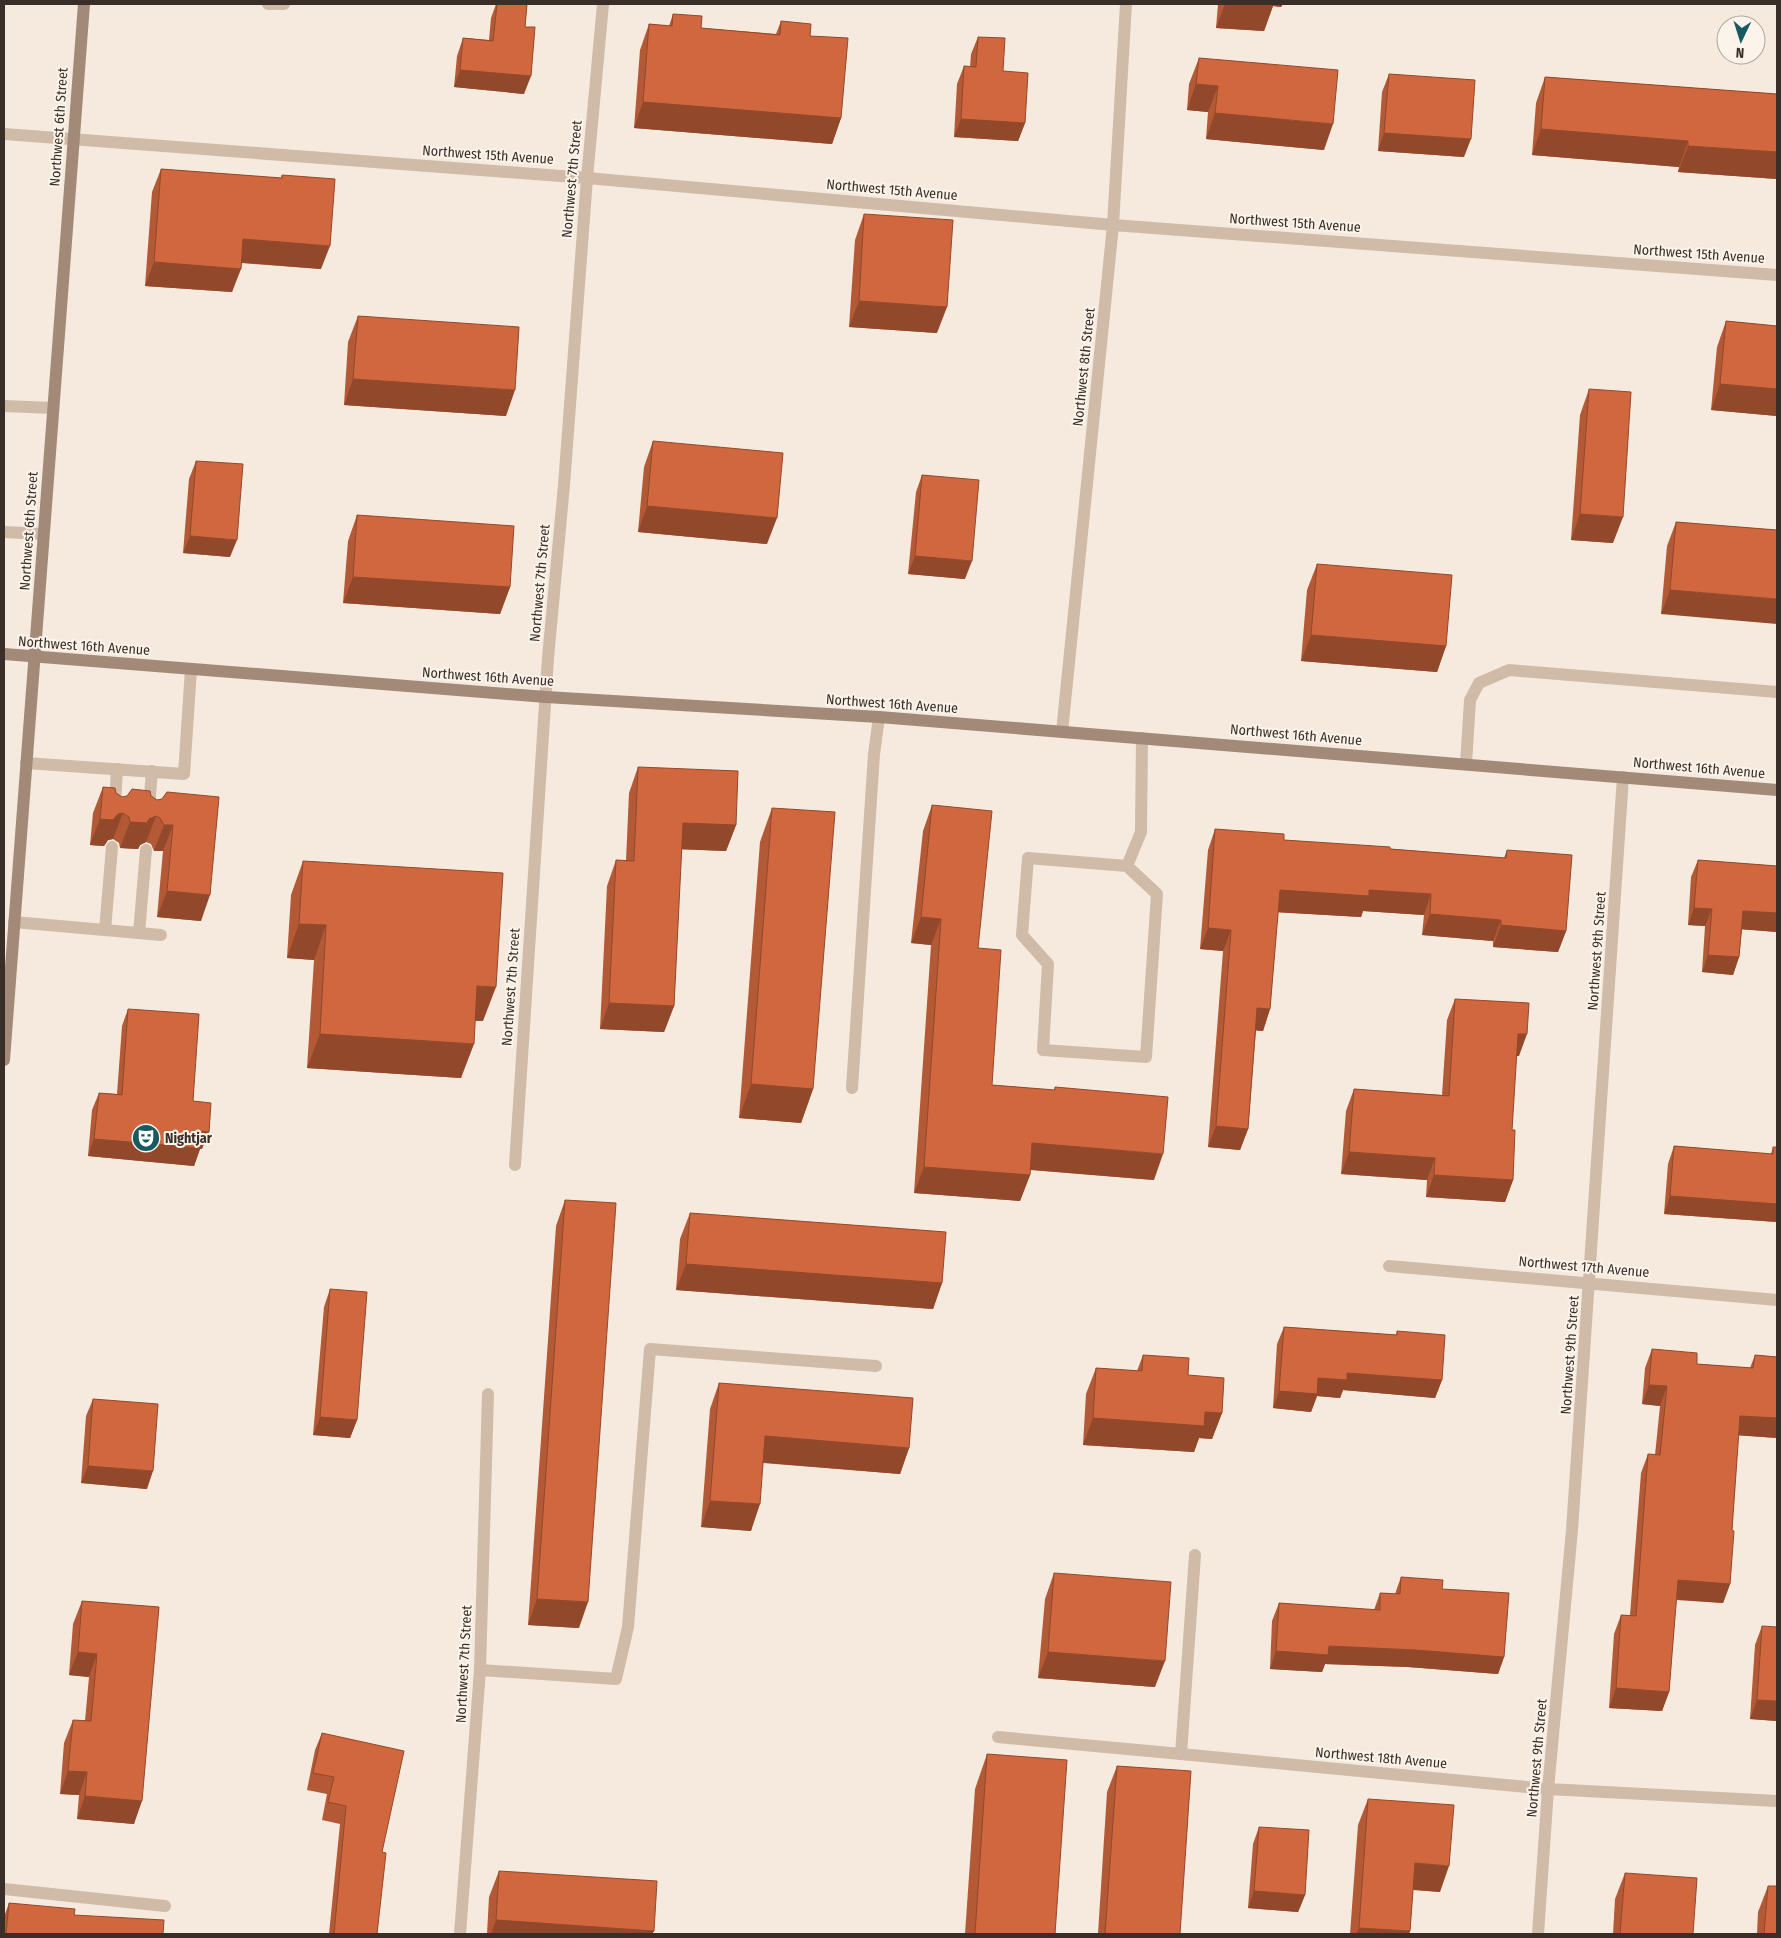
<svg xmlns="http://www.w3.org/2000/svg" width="1781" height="1938" font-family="'Fira Sans Condensed',sans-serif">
	<rect width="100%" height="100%" fill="#f5eadd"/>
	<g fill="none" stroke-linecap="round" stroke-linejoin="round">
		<!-- lane -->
		<g stroke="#cfbba7" stroke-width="12">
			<path d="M268,4H284"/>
			<path d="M4,406L53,408"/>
			<path d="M4,532L43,534"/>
			<path d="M26,763L184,774L191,669"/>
			<path d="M1466,764L1470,700L1479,683L1509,670L1777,692"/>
			<path d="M115,805L117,769"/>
			<path d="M149,808L152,771"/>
			<path d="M1127,866L1157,894L1146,1057L1043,1050L1048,964L1022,935L1028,858L1127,866L1141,832L1142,738"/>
			<path d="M14,922L161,935"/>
			<path d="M105,930L112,847"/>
			<path d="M139,933L146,850"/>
			<path d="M852,1088L874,754L879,717"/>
			<path d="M480,1670L616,1679L628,1627L650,1349L876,1366"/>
			<path d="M998,1737L1181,1754"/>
			<path d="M4,1889L165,1906"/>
		</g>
		<!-- street -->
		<g stroke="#cfbba7" stroke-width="12">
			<path d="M4,134L587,178L1113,225L1777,275"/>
			<path d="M1062,732L1113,225L1126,4"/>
			<path d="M515,1165L548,658L564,485L587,178L603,4"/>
			<path d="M1389,1266L1777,1300"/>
			<path d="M1195,1555L1181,1754L1548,1789L1777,1801"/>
			<path d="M460,1934L480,1670L488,1394"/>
			<path d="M1538,1934L1548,1789L1572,1530L1623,777"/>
		</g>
		<!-- secondary -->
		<g stroke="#a38978" stroke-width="12">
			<path d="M4,654L546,697L879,717L1777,790"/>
			<path d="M4,1060L84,4"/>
		</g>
	</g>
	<!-- wall -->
	<g fill="#b45935">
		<path d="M496,4H527L525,27L524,94L454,87L457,56L463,38L489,40L491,18Z"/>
		<path d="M1218,4H1283L1281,7L1273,6L1264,31L1216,28Z"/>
		<path d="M673,14L701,28L776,34L781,21L810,36L841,118L832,144L634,128L640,50L649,24L669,26Z"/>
		<path d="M978,37L1003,71L1025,123L1018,141L954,137L957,84L964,66L970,67L971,54Z"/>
		<path d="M1199,58L1324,150L1206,139L1208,112L1187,110L1189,84Z"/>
		<path d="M1389,74L1464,157L1378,151L1382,92Z"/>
		<path d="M1545,77L1777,94V179L1678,172L1679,167L1532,155L1536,103Z"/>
		<path d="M161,169L281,178L282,175L321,269L241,263L232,292L145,286L152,192Z"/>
		<path d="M864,214L937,333L849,327L855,240Z"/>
		<path d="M358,316L506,416L344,405L348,342Z"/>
		<path d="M1726,321L1777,326V416L1711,410L1717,347Z"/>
		<path d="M1589,389L1613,543L1571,540L1580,415Z"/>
		<path d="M653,441L767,544L638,532L644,467Z"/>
		<path d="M196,461L230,557L183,553L189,479Z"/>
		<path d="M922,475L965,579L908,574L916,492Z"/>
		<path d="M357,515L510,587L500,614L343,603L348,541Z"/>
		<path d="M1676,522L1777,530L1661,614L1667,546Z"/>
		<path d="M1317,564L1446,646L1437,672L1301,661L1307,590Z"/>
		<path d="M638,767L736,825L726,851L681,849L674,1006L664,1032L600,1029L607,886L616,860L626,861L629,793Z"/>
		<path d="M103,787L116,793L122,797L151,796L157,800L162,799L167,792L201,921L157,917L163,851H154L151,844L146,842L140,845L138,849L120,848L119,843L113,839L108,840L104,846L90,845L93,813Z"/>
		<path d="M932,805L978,948L992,1085L1054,1090L1055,1087L1154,1180L1030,1170V1175L1020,1201L914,1193L931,945L911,943L923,831Z"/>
		<path d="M772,808L813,1089L801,1123L739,1118L760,842Z"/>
		<path d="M1215,829L1284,840L1504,858L1507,850L1566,931L1558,952L1493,947V941L1422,935L1424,915L1363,911L1361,917L1278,912L1270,1009L1263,1031L1256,1030L1248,1129L1240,1150L1208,1147L1223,951L1200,949L1208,850Z"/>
		<path d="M1698,860L1777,866V932L1742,929L1739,957L1733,975L1702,972L1705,926L1688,925L1691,877Z"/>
		<path d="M303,861L483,1021H475L461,1078L307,1068L314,960L287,958L291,895Z"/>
		<path d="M1455,999L1519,1056H1516L1512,1130L1513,1180L1505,1202L1426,1197L1427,1180L1341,1174L1346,1111L1354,1089L1442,1095L1447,1020Z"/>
		<path d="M128,1009L193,1101L202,1149H200L194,1166L88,1156L92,1110L99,1093L117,1094L122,1026Z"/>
		<path d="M1674,1146L1771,1154L1773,1147L1777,1222L1664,1214L1668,1164Z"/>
		<path d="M565,1200L579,1628L528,1625L556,1226Z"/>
		<path d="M690,1213L942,1283L933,1309L676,1290L680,1239Z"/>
		<path d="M330,1289L357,1420L350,1438L313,1435L324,1307Z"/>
		<path d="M1284,1327L1396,1335L1397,1331L1442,1380L1435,1398L1343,1390L1340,1398L1317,1396L1311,1412L1273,1408L1277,1344Z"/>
		<path d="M1652,1349L1697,1364L1750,1368L1755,1355L1777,1357V1438L1738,1435L1732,1530L1730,1584L1723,1603L1676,1600L1669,1692L1662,1711L1609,1708L1614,1634L1621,1615H1630L1641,1473L1648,1454L1655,1455L1660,1406L1642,1404L1645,1368Z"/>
		<path d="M1143,1355L1188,1375L1222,1413L1212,1439L1199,1438L1194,1452L1083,1445L1086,1394L1096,1368L1137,1371Z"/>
		<path d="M719,1383L909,1448L900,1474L763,1463L751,1531L701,1527L710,1409Z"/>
		<path d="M93,1399L147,1489L81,1483L86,1416Z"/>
		<path d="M1054,1573L1155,1687L1038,1678L1045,1599Z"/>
		<path d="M1401,1577L1442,1589L1504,1657L1498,1674L1408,1667L1325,1664L1322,1672L1270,1669L1272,1621L1279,1603L1374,1610L1380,1593L1395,1594Z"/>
		<path d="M82,1601L159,1607L134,1824L77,1819L79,1795L60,1794L64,1743L73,1720L85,1721L89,1677L69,1675L73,1624Z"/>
		<path d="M1762,1626L1777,1721L1750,1719L1755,1645Z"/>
		<path d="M322,1733L382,1852L377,1934H329L340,1824L322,1820L327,1794L307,1790L315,1750Z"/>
		<path d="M987,1754L1055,1934H965L975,1789Z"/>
		<path d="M1117,1766L1180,1934H1098L1107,1792Z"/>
		<path d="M1368,1799L1440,1892L1413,1890L1410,1931L1409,1934H1350L1358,1825Z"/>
		<path d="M1259,1827L1305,1895L1298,1912L1248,1908L1253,1844Z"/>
		<path d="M499,1871L654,1931L652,1934H487L489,1897Z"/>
		<path d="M1625,1873L1693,1934H1613L1615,1899Z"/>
		<path d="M1768,1886L1777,1934H1757L1758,1912Z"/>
		<path d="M9,1903L74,1915L163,1934H4V1917Z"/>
	</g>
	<!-- shaded-wall -->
	<g fill="#92482b">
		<path d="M1225,4H1283L1281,7L1273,6L1264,31L1216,28Z"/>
		<path d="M460,70L531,76L524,94L454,87Z"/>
		<path d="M1196,84L1218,86L1208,112L1187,110Z"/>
		<path d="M643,102L841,118L832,144L634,128Z"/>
		<path d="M1215,113L1333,124L1324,150L1206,139Z"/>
		<path d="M961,119L1025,123L1018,141L954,137Z"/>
		<path d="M1541,129L1688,141L1679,167L1532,155Z"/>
		<path d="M1384,133L1471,139L1464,157L1378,151Z"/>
		<path d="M1688,146L1777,152V179L1678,172Z"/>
		<path d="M243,239L330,246L321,269L235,262Z"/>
		<path d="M154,262L241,269L232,292L145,286Z"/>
		<path d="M859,301L947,307L937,333L849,327Z"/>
		<path d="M353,379L515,390L506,416L344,405Z"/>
		<path d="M1720,384L1777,389V416L1711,410Z"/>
		<path d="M647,506L777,518L767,544L638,532Z"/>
		<path d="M1580,514L1623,517L1613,543L1571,540Z"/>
		<path d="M190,536L237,540L230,557L183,553Z"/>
		<path d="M915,556L972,561L965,579L908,574Z"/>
		<path d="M353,577L510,587L500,614L343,603Z"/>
		<path d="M1670,590L1777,599V624L1661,614Z"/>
		<path d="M1311,635L1446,646L1437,672L1301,661Z"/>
		<path d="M123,813L113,839L108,840L104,846L90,845L100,819Z"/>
		<path d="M156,816L146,842L140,845L138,849L120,848L130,822L149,819Z"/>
		<path d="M683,823L736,825L726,851L673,849Z"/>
		<path d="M164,825H173L163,851H154Z"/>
		<path d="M1280,890H1369L1431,894L1424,915L1363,911L1361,917L1272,912Z"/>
		<path d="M167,891L210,895L201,921L157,917Z"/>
		<path d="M1694,908L1712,909L1705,926L1688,925Z"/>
		<path d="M1743,911L1777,913V932L1737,929Z"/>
		<path d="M1430,914L1501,920L1493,941L1422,935Z"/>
		<path d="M921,917L941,919L931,945L911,943Z"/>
		<path d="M299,924L326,925L314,960L287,958Z"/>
		<path d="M1501,925L1566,931L1558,952L1493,947Z"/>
		<path d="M1208,928L1231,930L1223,951L1200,949Z"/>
		<path d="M1708,955L1739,957L1733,975L1702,972Z"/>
		<path d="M477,986L496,987L483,1021L465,1020Z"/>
		<path d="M609,1003L674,1006L664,1032L600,1029Z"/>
		<path d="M1257,1008L1270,1009L1263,1031L1249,1030Z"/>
		<path d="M320,1034L474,1044L461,1078L307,1068Z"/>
		<path d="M1518,1034H1527L1519,1056H1510Z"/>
		<path d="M751,1084L813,1089L801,1123L739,1118Z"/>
		<path d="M1216,1126L1248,1129L1240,1150L1208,1147Z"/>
		<path d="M202,1131L209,1132L202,1149H200L194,1166L88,1156L94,1139Z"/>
		<path d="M1032,1143L1163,1154L1154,1180L1022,1169Z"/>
		<path d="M1349,1152L1435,1158L1427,1180L1341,1174Z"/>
		<path d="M924,1167L1030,1175L1020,1201L914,1193Z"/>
		<path d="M1434,1175L1513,1180L1505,1202L1426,1197Z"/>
		<path d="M1670,1196L1777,1204V1222L1664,1214Z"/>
		<path d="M686,1264L942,1283L933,1309L676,1290Z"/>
		<path d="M1347,1373L1442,1380L1435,1398L1343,1390L1340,1398L1317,1396L1311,1412L1273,1408L1279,1391L1318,1378Z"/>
		<path d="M1649,1385L1667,1386L1660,1406L1642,1404Z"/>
		<path d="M1205,1412L1222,1413L1212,1439L1199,1438L1194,1452L1083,1445L1093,1418Z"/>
		<path d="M1740,1416L1777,1418V1438L1733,1435Z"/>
		<path d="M320,1417L357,1420L350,1438L313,1435Z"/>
		<path d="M765,1436L909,1448L900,1474L756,1462Z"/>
		<path d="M88,1466L153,1471L147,1489L81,1483Z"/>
		<path d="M710,1501L760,1504L751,1531L701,1527Z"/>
		<path d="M1678,1580L1730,1584L1723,1603L1671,1599Z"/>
		<path d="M537,1599L588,1602L579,1628L528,1625Z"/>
		<path d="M1329,1646L1415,1650L1504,1657L1498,1674L1408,1667L1325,1664L1322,1672L1270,1669L1276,1651Z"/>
		<path d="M78,1652L97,1654L89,1677L69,1675Z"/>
		<path d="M1048,1652L1165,1661L1155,1687L1038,1678Z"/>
		<path d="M1616,1688L1669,1692L1662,1711L1609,1708Z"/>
		<path d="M1757,1700L1777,1701V1721L1750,1719Z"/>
		<path d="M68,1771L87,1772L79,1795L60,1794Z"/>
		<path d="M85,1796L142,1801L134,1824L77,1819Z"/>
		<path d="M1415,1863L1449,1866L1440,1892L1405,1889Z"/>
		<path d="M1254,1891L1305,1895L1298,1912L1248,1908Z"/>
		<path d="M496,1920L654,1931L652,1934H491Z"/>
		<path d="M1359,1928L1410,1931L1409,1934H1356Z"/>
	</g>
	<!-- building -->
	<g fill="#d1673e" stroke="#92482b">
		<path d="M497,4H527L525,27H535L531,76L460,70L463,38L493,41Z"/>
		<path d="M1250,4H1274V5Z"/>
		<path d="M673,14L702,16L701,28L780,35L781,21L811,24L810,36L848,38L841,118L643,102L649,24L672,26Z"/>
		<path d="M978,37L1005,38L1003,71L1028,73L1025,123L961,119L964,66L976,67Z"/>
		<path d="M1199,58L1338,70L1333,124L1215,113L1218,86L1196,84Z"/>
		<path d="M1389,74L1475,80L1471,139L1384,133Z"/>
		<path d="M1545,77L1777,94V152L1688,146V141L1541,129Z"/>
		<path d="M161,169L282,178V175L335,179L330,246L243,239L241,269L154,262Z"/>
		<path d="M864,214L953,220L947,307L859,301Z"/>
		<path d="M358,316L519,327L515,390L353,379Z"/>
		<path d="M1726,321L1777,326V389L1720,384Z"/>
		<path d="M1589,389L1631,392L1623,517L1580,514Z"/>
		<path d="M653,441L783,453L777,518L647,506Z"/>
		<path d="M196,461L243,464L237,540L190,536Z"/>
		<path d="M922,475L979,480L972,561L915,556Z"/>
		<path d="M357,515L514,526L510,587L353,577Z"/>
		<path d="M1676,522L1777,530V599L1670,590Z"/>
		<path d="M1317,564L1452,575L1446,646L1311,635Z"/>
		<path d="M638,767L738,771L736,825L683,823L674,1006L609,1003L616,860L634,861Z"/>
		<path d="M103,787L115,788L116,793L122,797L127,796L132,789L150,791L151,796L157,800L162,799L167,792L219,797L210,895L167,891L173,825H164L160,818L156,816L149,819L147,823L130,822L129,817L123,813L118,814L113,820L100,819Z"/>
		<path d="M932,805L992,811L978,948L1001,950L992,1085L1055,1090V1087L1168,1097L1163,1154L1032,1143L1030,1175L924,1167L941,919L921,917Z"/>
		<path d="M772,808L835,812L813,1089L751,1084Z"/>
		<path d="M1215,829L1284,834V840L1390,847V849L1506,858L1507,850L1572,855L1566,931L1501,925V920L1430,914L1431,894L1369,890V896L1280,890L1270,1009L1257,1008L1248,1129L1216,1126L1231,930L1208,928Z"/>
		<path d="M1698,860L1777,866V913L1743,911L1739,957L1708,955L1712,909L1694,908Z"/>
		<path d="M303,861L503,873L496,987L477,986L474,1044L320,1034L326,925L299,924Z"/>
		<path d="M1455,999L1529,1003L1527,1034H1518L1512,1130H1515L1513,1180L1434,1175L1435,1158L1349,1152L1354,1089L1449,1096Z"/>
		<path d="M128,1009L199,1014L193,1101L211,1103L209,1132L202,1131L200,1148L94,1139L99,1093L122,1095Z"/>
		<path d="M1674,1146L1773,1154V1147H1777V1204L1670,1196Z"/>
		<path d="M565,1200L616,1203L588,1602L537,1599Z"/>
		<path d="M690,1213L946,1232L942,1283L686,1264Z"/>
		<path d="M330,1289L367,1292L357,1420L320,1417Z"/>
		<path d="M1284,1327L1397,1335V1331L1445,1335L1442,1380L1347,1373V1380L1318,1378L1317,1394L1279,1391Z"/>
		<path d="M1652,1349L1697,1353V1364L1753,1368L1755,1355L1777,1357V1418L1740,1416L1732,1530L1734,1531L1730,1584L1678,1580L1669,1692L1616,1688L1621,1615L1636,1616L1648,1454L1660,1455L1667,1386L1649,1385Z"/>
		<path d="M1143,1355L1189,1358L1188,1375L1224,1378L1222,1413L1205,1412L1204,1426L1093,1418L1096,1368L1142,1371Z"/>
		<path d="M719,1383L913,1398L909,1448L765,1436L760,1504L710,1501Z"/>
		<path d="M93,1399L158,1404L153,1471L88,1466Z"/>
		<path d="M1054,1573L1171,1582L1165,1661L1048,1652Z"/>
		<path d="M1401,1577L1443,1580L1442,1589L1509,1593L1504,1657L1415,1650L1329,1646L1328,1655L1276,1651L1279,1603L1380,1610V1593L1400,1594Z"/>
		<path d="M82,1601L159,1607L142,1801L85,1796L87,1772L68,1771L73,1720L91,1721L97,1654L78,1652Z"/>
		<path d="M1762,1626L1777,1627V1701L1757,1700Z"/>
		<path d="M322,1733L404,1751L382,1852L386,1853L377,1934H334L346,1806L328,1802L334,1777L313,1773Z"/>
		<path d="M987,1754L1067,1760L1055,1934H975Z"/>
		<path d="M1117,1766L1191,1771L1180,1934H1105Z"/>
		<path d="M1368,1799L1454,1805L1449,1866L1415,1863L1410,1931L1359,1928Z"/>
		<path d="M1259,1827L1309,1830L1305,1895L1254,1891Z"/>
		<path d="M499,1871L657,1881L654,1931L496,1920Z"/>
		<path d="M1625,1873L1697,1878L1693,1934H1620Z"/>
		<path d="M1768,1886H1777V1934H1764Z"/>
		<path d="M9,1903L75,1909L74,1915L164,1920L163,1934H6Z"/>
	</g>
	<!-- icons -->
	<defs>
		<symbol id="theatre-disc" viewBox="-11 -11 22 22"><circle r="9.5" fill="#195961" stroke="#fcf4ea"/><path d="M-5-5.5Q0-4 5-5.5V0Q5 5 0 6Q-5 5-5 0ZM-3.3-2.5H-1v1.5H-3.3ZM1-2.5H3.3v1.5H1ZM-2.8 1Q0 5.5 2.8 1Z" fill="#fff"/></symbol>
	</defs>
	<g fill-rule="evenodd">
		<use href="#theatre-disc" x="130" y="1122" width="32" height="32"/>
	</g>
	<g text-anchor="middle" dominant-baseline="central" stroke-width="4" stroke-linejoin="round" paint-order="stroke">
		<!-- street labels -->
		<g font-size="14" fill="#3a2f28" stroke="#fcf4ea">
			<text transform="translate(59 127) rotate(-86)">Northwest 6th Street</text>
			<text transform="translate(488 155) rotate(4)">Northwest 15th Avenue</text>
			<text transform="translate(572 179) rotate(-85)">Northwest 7th Street</text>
			<text transform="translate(892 190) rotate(5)">Northwest 15th Avenue</text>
			<text transform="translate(1295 223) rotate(4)">Northwest 15th Avenue</text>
			<text transform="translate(1699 254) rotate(4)">Northwest 15th Avenue</text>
			<text transform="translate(1084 367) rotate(-84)">Northwest 8th Street</text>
			<text transform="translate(29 531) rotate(-86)">Northwest 6th Street</text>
			<text transform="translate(540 583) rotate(-85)">Northwest 7th Street</text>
			<text transform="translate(84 646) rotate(4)">Northwest 16th Avenue</text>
			<text transform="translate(488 677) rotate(4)">Northwest 16th Avenue</text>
			<text transform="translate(892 704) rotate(4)">Northwest 16th Avenue</text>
			<text transform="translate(1296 735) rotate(5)">Northwest 16th Avenue</text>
			<text transform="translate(1699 768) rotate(5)">Northwest 16th Avenue</text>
			<text transform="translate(1597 951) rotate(-86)">Northwest 9th Street</text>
			<text transform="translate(511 987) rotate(-86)">Northwest 7th Street</text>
			<text transform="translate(1584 1267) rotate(5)">Northwest 17th Avenue</text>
			<text transform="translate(1570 1355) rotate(-86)">Northwest 9th Street</text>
			<text transform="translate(464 1664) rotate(-87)">Northwest 7th Street</text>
			<text transform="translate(1381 1758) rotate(5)">Northwest 18th Avenue</text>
			<text transform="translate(1537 1758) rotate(-85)">Northwest 9th Street</text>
		</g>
		<!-- poi labels -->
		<g font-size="14" font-weight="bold" fill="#3a2f28" stroke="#fcf4ea" text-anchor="start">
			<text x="165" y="1138">Nightjar</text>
		</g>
	</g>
	<!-- border -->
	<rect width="1781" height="1938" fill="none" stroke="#3a2f28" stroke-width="10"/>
	<!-- north arrow -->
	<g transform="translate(1741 40) rotate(184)"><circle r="24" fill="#fcf4ea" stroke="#aea59c"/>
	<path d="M0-4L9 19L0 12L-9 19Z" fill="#195961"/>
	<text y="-8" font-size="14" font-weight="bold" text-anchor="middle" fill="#3a2f28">N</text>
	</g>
</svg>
